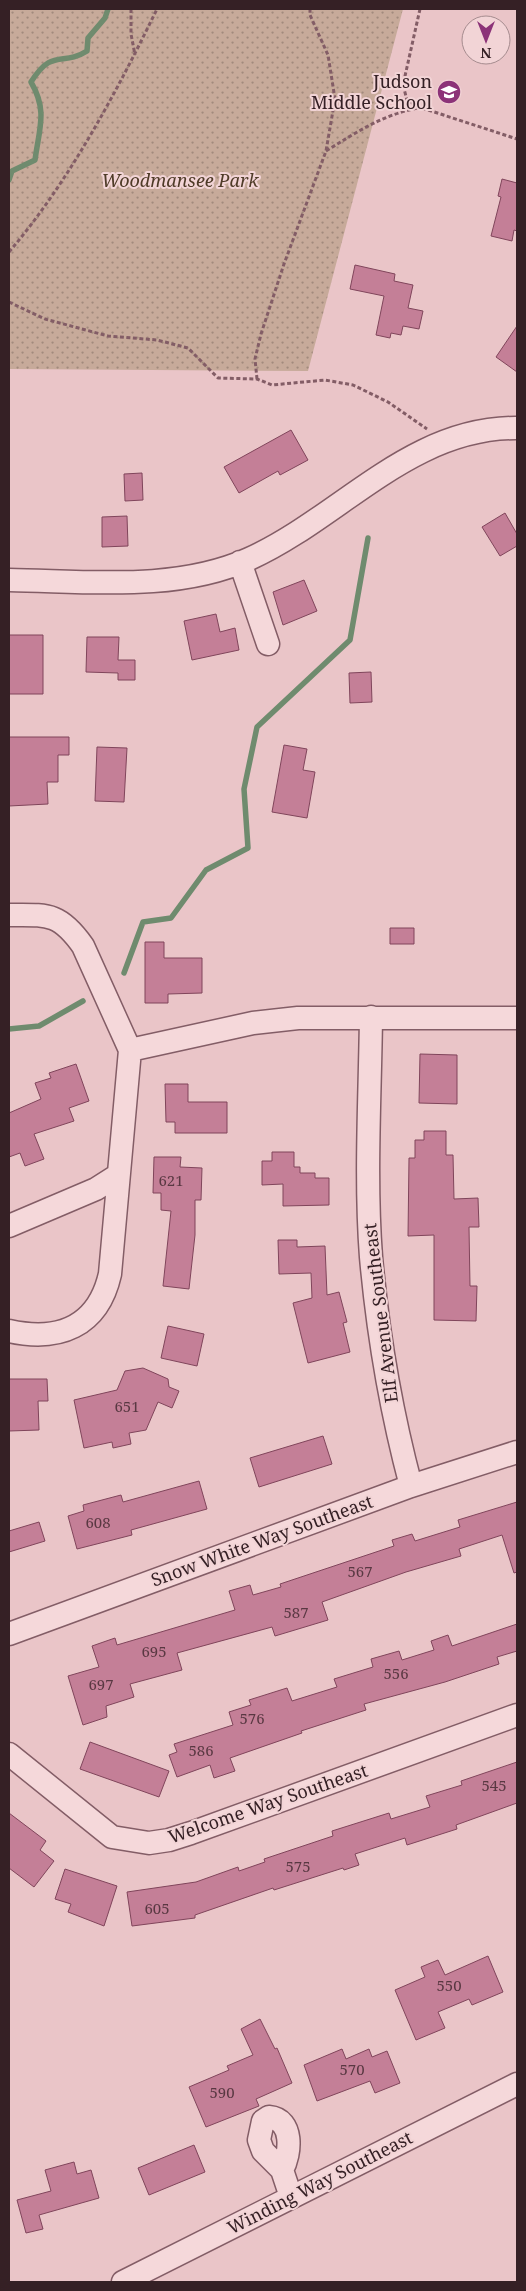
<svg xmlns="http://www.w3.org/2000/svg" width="526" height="2291" viewBox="0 0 526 2291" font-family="'Noto Serif',serif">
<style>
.park{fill:url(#park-dots)}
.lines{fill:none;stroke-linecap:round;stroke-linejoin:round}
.stream{stroke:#6f8b6e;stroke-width:5.5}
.building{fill:#c47f97;stroke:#80455b}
.minor-casing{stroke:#835d66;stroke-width:25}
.path{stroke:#835d66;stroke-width:3;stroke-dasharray:4 2.5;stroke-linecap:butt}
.minor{stroke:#f5d8da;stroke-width:22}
.labels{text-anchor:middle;stroke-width:4;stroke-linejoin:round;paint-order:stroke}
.number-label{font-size:15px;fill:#593842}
.poi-label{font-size:18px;fill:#352025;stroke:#f2d4d6;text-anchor:end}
.park-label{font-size:18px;font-style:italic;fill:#4f3b28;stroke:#f2d4d6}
.street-label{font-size:18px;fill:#352025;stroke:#f2d4d6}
</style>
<defs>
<pattern id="park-dots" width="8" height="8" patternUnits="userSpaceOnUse" patternTransform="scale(1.25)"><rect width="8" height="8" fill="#c7aa9a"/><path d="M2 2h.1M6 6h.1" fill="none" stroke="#a28a7d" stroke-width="1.8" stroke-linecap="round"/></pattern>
</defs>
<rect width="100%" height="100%" fill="#eac5c8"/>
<!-- park -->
<path class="park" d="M 9,9 L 403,9 L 308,371 L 9,369 Z"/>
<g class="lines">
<!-- stream -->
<path class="stream" d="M 9,180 L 12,171 L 35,160 C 39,129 48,111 31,82 C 53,47 62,67 87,51 L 88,38 L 105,18 L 108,9
M 124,973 L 143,922 L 171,918 L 206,870 L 248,848 L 244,789 L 257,727 L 350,640 L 368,538
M 9,1029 L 39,1026 L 83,1001"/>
</g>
<!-- building -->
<path class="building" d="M 502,179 L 517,183 L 517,231 L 514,230 L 512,241 L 491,236 L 501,197 L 498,196 Z
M 355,265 L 395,274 L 394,281 L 413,285 L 408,308 L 423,311 L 419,329 L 403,326 L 401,335 L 391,333 L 390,338 L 376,335 L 384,296 L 350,289 Z
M 517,326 L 517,372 L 496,357 Z
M 291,430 L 308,460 L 280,475 L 278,471 L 239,493 L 224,467 Z
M 142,473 L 143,500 L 125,501 L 124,474 Z
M 505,513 L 517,534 L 517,546 L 500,556 L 482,527 Z
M 127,516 L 128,546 L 102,547 L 102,517 Z
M 304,580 L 317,611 L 283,625 L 273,592 Z
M 216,614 L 220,632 L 235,628 L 239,650 L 192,660 L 184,621 Z
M 9,635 L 43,635 L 43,694 L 9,694 Z
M 87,637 L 119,637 L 118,660 L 135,660 L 135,680 L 118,680 L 118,673 L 86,672 Z
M 371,672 L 372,702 L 350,703 L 349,673 Z
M 9,737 L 69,737 L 69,755 L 58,755 L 58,782 L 47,782 L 48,804 L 9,806 Z
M 284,745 L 307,749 L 303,770 L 315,772 L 307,818 L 272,812 Z
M 97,747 L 127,748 L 124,802 L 95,801 Z
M 390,928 L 414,928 L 414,944 L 390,944 Z
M 145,942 L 164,942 L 164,958 L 202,958 L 202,993 L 168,994 L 168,1003 L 145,1003 Z
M 420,1054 L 457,1055 L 457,1104 L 419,1103 Z
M 76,1064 L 89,1101 L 69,1108 L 74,1121 L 34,1134 L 44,1159 L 25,1166 L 20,1153 L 9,1157 L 9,1113 L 41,1099 L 35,1083 L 51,1078 L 49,1073 Z
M 165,1084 L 188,1084 L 188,1102 L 227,1102 L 227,1133 L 175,1133 L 175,1122 L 166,1122 Z
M 424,1131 L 446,1131 L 446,1155 L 453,1155 L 454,1199 L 478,1198 L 479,1227 L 469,1227 L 470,1286 L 477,1286 L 476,1321 L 434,1320 L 434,1235 L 408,1236 L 409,1158 L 415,1158 L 415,1140 L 424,1140 Z
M 272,1152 L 294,1152 L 294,1167 L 300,1167 L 300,1173 L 315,1173 L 315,1178 L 329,1178 L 329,1205 L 283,1206 L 283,1184 L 262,1185 L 262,1161 L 272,1161 Z
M 154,1157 L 181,1157 L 180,1167 L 202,1168 L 201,1200 L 195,1200 L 195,1235 L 189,1289 L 163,1286 L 171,1211 L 161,1210 L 161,1193 L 153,1193 Z
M 278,1240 L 297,1240 L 297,1247 L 325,1246 L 327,1295 L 339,1292 L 347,1322 L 343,1323 L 350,1352 L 308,1363 L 293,1303 L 312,1298 L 311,1273 L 279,1274 Z
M 168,1326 L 204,1334 L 197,1366 L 161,1358 Z
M 143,1368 L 168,1379 L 169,1387 L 179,1391 L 172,1408 L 158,1402 L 146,1430 L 129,1433 L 131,1444 L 113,1448 L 112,1442 L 84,1448 L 74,1400 L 117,1390 L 125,1371 Z
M 9,1379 L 47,1379 L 48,1401 L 38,1401 L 39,1430 L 9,1431 Z
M 323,1436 L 332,1464 L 259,1487 L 250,1458 Z
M 199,1481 L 207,1509 L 131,1530 L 132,1535 L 77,1549 L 68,1516 L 84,1511 L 83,1505 L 121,1495 L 123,1502 Z
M 517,1502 L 517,1572 L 514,1573 L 502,1535 L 459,1549 L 461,1556 L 406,1572 L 322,1602 L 328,1620 L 275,1636 L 272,1627 L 177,1653 L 182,1670 L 130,1684 L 134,1697 L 106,1706 L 107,1717 L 83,1725 L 68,1676 L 99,1667 L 92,1646 L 115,1638 L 117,1645 L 235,1610 L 229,1591 L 250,1585 L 253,1595 L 281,1587 L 280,1584 L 394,1546 L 392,1540 L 412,1534 L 415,1541 L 460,1527 L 458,1520 Z
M 39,1522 L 45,1541 L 9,1552 L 9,1531 Z
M 517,1624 L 517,1651 L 497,1657 L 499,1664 L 445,1682 L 364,1704 L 366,1710 L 301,1731 L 302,1733 L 230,1758 L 235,1771 L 214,1778 L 210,1765 L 177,1777 L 169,1755 L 177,1752 L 174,1744 L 233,1725 L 229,1712 L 251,1705 L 249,1700 L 287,1688 L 292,1701 L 337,1687 L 334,1679 L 373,1667 L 371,1659 L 399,1651 L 402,1660 L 434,1650 L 431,1641 L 448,1635 L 452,1646 Z
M 90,1742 L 169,1771 L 159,1797 L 80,1769 Z
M 517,1762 L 517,1803 L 456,1825 L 457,1829 L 407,1845 L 405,1838 L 355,1854 L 359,1865 L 344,1870 L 343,1868 L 274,1890 L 273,1888 L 195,1915 L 195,1918 L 132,1926 L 127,1892 L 196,1882 L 238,1867 L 239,1871 L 265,1862 L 264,1859 L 333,1836 L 332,1831 L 389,1813 L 391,1819 L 430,1807 L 426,1796 L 462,1785 L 461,1781 Z
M 9,1813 L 46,1841 L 40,1850 L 54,1861 L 34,1887 L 9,1868 Z
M 65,1869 L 117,1886 L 104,1926 L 68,1912 L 71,1904 L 55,1899 Z
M 488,1956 L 503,1992 L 472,2005 L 469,1999 L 438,2012 L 445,2028 L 416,2040 L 395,1990 L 425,1977 L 421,1967 L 438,1960 L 445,1975 Z
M 260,2019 L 275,2049 L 277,2048 L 292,2083 L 256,2099 L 259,2106 L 206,2127 L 189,2087 L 229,2070 L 227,2066 L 253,2055 L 241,2029 Z
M 342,2049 L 346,2059 L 369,2049 L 372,2057 L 387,2051 L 400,2083 L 375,2093 L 370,2081 L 317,2101 L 304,2065 Z
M 194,2145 L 205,2172 L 149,2195 L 138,2168 Z
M 74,2162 L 77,2174 L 91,2170 L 99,2198 L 39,2215 L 43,2229 L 26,2233 L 17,2200 L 51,2191 L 45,2170 Z"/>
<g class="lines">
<!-- minor casing -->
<g class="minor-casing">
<path id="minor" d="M 240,562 L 268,644
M 9,580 C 86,581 176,592 249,559 C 340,518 410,427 517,428
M 9,915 C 47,915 59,912 83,946 L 130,1050 L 110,1274 C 98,1327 59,1342 9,1331
M 371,1017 C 370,1096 365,1179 371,1257 C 378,1335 391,1411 411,1486
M 130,1050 L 253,1023 L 298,1018 L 517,1018
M 9,1226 L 96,1189 L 118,1175
M 9,1634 L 411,1486 L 517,1452
M 9,1754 L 112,1837 L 149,1843 L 169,1840 L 191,1833 L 517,1715
M 282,2170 C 291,2154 294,2119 269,2117 L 263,2121 L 259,2140 L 263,2151 L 282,2170 L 291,2197
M 123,2282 L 517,2084"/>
</g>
<!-- path -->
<path class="path" d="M 131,9 L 131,34 L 135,55
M 420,9 L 403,85 L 407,100 L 419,107 L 517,139
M 326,151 C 357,132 382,115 418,108
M 9,252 C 69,182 117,91 157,9
M 9,302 L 45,319 L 108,336 L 157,340 L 188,348 L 218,378 L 257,379 L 272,385 L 325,380 L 353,385 L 388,402 L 427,429
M 257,379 L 255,359 L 261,334 L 284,264 L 326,151 L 335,99 L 328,55 L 310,15 L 310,9"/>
<!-- minor -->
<use href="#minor" class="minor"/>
</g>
<!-- icons -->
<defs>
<g id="school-disc" transform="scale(1.25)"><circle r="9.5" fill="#8c3378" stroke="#f2d4d6"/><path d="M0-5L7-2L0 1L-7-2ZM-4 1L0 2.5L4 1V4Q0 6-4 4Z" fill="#fff"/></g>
</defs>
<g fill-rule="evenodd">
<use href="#school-disc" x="449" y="92"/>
</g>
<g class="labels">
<!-- number labels -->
<g class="number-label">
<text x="171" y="1186">621</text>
<text x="127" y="1412">651</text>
<text x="98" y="1528">608</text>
<text x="360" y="1577">567</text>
<text x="296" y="1618">587</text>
<text x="154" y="1657">695</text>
<text x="396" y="1679">556</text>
<text x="101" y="1690">697</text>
<text x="252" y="1724">576</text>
<text x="201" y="1756">586</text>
<text x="494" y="1791">545</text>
<text x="298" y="1872">575</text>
<text x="157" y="1914">605</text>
<text x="449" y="1991">550</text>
<text x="352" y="2075">570</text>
<text x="222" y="2098">590</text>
</g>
<!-- poi labels -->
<g class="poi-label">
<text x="432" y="88">Judson<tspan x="432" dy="21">Middle School</tspan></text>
</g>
<!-- park labels -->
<g class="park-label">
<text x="180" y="187">Woodmansee Park</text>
</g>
<!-- street labels -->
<g class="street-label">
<text transform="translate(381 1313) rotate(-97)" y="6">Elf Avenue Southeast</text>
<text transform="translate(262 1541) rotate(-20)" y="6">Snow White Way Southeast</text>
<text transform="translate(268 1804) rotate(-19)" y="6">Welcome Way Southeast</text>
<text transform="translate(320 2183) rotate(-27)" y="6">Winding Way Southeast</text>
</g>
</g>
<!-- border -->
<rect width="526" height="2291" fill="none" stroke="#352025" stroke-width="20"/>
<!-- north arrow -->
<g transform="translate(486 40) rotate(180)"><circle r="24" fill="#f2d4d6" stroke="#a68c8f"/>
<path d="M0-4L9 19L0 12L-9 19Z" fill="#8c3378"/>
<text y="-8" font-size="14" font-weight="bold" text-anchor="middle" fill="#352025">N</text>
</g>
</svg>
